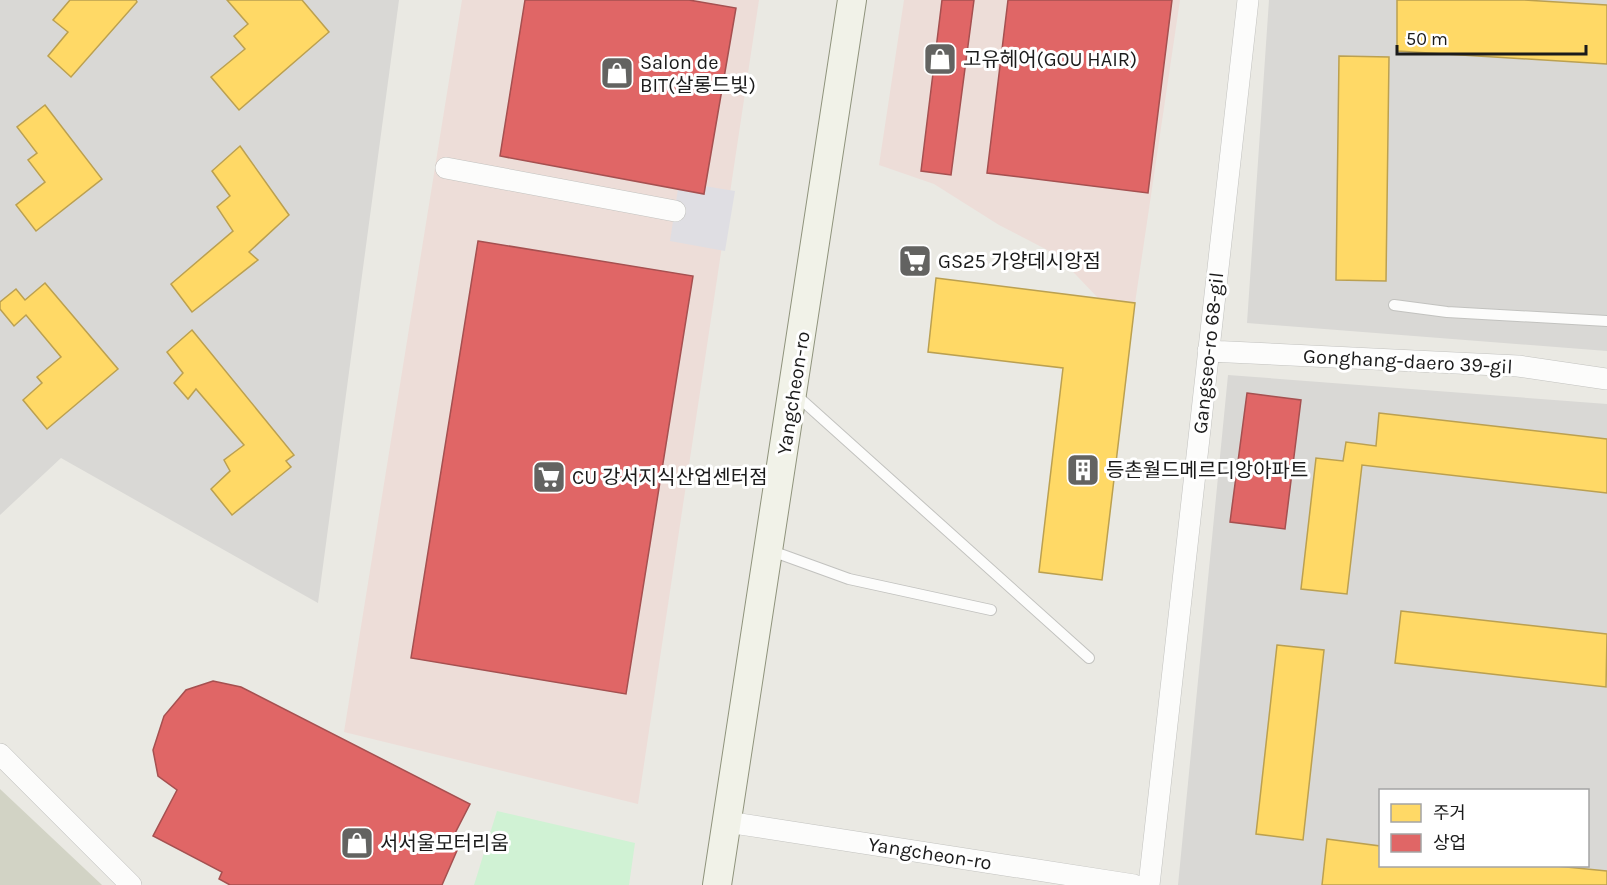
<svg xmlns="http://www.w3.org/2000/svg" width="1607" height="885" viewBox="0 0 1607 885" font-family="Karla,'Noto Sans KR',sans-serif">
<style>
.residential{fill:#d9d8d5;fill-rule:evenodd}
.commercial{fill:#edddd8}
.construction{fill:#d2d3c5}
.park{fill:#d0f2d4}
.plaza{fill:#dfdee3}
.homes{fill:#ffd966;stroke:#bba050;stroke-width:1.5}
.shops{fill:#e06666;stroke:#a55050;stroke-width:1.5}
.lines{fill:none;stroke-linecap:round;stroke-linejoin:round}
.lane-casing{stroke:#c2c2bf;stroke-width:12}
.street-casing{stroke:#c2c2bf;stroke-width:22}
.secondary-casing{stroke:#8f937c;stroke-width:30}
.lane{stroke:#fcfcfb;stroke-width:10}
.street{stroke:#fcfcfb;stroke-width:21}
.secondary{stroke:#f1f2e8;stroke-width:28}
.labels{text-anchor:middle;stroke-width:6;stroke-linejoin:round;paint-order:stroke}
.poi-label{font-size:20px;fill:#1b1b1b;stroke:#fff;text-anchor:start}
.street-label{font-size:20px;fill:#1b1b1b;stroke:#fff}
</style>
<rect width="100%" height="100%" fill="#eae9e3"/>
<!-- residential -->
<path class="residential" d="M 0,0 L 399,0 L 318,603 L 61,458 L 0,515 Z
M 1269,0 L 1607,0 L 1607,351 L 1247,323 Z
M 1228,375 L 1607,404 L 1607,885 L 1178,885 ZM 1380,790 L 1588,790 L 1588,866 L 1380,866 Z"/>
<!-- commercial -->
<path class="commercial" d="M 462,0 L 759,0 L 638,804 L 344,732 Z
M 904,0 L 1180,0 L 1135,303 L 1099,299 L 1057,255 L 999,225 L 934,184 L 879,165 Z"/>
<!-- construction -->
<path class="construction" d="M 0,789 L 102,885 L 0,885 Z"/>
<!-- park -->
<path class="park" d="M 497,811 L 635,843 L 629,885 L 474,885 Z"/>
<!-- plaza -->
<path class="plaza" d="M 679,182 L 735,191 L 725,251 L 670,241 Z"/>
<!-- homes -->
<path class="homes" d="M 70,0 L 136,0 L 137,2 L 71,77 L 48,56 L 68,32 L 53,20 Z
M 227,0 L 302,0 L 329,32 L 239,110 L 211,77 L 245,49 L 234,36 L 248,24 Z
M 1397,0 L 1524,0 L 1607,5 L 1607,64 L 1397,51 Z
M 1339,56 L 1389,57 L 1386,281 L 1336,280 Z
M 45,105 L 102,179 L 36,231 L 16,205 L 45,182 L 28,160 L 37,153 L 17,127 Z
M 240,146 L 289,215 L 249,252 L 258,260 L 192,312 L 171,284 L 233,231 L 217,207 L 230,196 L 212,171 Z
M 936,278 L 1135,303 L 1102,580 L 1039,572 L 1063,368 L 928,352 Z
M 45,283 L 118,369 L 47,429 L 23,400 L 42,383 L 37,377 L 61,357 L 26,315 L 14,326 L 0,309 L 0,302 L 16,289 L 25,300 Z
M 192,330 L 294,455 L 286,461 L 291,467 L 232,515 L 211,489 L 230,471 L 224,460 L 244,445 L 196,389 L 188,399 L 174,383 L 183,373 L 167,352 Z
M 1379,413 L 1607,439 L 1607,493 L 1362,465 L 1347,594 L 1301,589 L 1316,458 L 1343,461 L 1346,442 L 1376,446 Z
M 1401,611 L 1607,634 L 1606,687 L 1395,663 Z
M 1277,645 L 1324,650 L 1303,840 L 1256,834 Z
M 1327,839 L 1380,846 L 1380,866 L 1556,866 L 1607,871 L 1607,885 L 1322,885 Z"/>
<!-- shops -->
<path class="shops" d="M 525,0 L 689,0 L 736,8 L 704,194 L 500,156 Z
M 942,0 L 974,0 L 951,175 L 921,171 Z
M 1008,0 L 1172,0 L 1148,193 L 987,173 Z
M 478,241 L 693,276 L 626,694 L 411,658 Z
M 1247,393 L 1301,400 L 1285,529 L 1230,522 Z
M 213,681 L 241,687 L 470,804 L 450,843 L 459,846 L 442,885 L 230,885 L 219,879 L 222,872 L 153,836 L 177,790 L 158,776 L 153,750 L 164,716 L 186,690 Z"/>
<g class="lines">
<!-- lane casing -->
<g class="lane-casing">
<path id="lane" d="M 1394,305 L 1447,312 L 1607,321
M 795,394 L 1089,658
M 769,550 L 849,579 L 991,610"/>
</g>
<!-- street casing -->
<g class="street-casing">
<path id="street" d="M 446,168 L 675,211
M 1208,351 L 1518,366 L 1607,379
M 0,754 L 131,885
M 727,822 L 1134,885
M 1149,885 L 1248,0"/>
</g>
<!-- secondary casing -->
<g class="secondary-casing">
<path id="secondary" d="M 717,885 L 852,0"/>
</g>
<!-- lane -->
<use href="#lane" class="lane"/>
<!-- street -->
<use href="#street" class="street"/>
<!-- secondary -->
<use href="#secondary" class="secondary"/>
</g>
<!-- icons -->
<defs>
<g id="shop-square" transform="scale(1.725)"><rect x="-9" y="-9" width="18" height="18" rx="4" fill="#636361" stroke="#fff"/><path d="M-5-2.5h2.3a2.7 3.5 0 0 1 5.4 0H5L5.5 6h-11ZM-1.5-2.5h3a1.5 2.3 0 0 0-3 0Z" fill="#fff"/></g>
<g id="supermarket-square" transform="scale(1.725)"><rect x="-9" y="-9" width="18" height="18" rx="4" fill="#636361" stroke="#fff"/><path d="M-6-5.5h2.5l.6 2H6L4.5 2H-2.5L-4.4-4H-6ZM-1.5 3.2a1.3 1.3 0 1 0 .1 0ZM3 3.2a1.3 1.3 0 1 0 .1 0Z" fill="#fff"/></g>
<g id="building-square" transform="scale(1.725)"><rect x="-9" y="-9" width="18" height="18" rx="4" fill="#636361" stroke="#fff"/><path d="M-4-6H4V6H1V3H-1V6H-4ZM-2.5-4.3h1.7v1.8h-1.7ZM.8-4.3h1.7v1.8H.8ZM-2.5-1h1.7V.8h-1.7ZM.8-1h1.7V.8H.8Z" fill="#fff"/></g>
</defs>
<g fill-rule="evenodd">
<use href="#shop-square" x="940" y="59"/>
<use href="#shop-square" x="617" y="73"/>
<use href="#supermarket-square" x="915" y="261"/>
<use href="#building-square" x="1083" y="470"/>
<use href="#supermarket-square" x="549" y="477"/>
<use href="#shop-square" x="357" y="843"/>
</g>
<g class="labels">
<!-- poi labels -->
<g class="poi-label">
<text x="963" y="66">고유헤어(GOU HAIR)</text>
<text x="640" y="69">Salon de<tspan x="640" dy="23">BIT(살롱드빛)</tspan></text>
<text x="938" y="268">GS25 가양데시앙점</text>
<text x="1106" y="477">등촌월드메르디앙아파트</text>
<text x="572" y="484">CU 강서지식산업센터점</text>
<text x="380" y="850">서서울모터리움</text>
</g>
<!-- street labels -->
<g class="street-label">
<text transform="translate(1208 353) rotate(-84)" y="7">Gangseo-ro 68-gil</text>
<text transform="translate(1408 361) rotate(3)" y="7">Gonghang-daero 39-gil</text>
<text transform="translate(793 393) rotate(-81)" y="7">Yangcheon-ro</text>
<text transform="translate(930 853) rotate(9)" y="7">Yangcheon-ro</text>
</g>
</g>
<!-- legend -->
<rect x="1379" y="789" width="210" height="78" fill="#ffffff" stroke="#a4a4a4" stroke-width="1.5"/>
<rect x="1391" y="804" width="30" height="18" fill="#ffd966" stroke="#a4a4a4" stroke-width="1.5"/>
<text x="1433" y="819" font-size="18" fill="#1b1b1b">주거</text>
<rect x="1391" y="834" width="30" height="18" fill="#e06666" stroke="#a4a4a4" stroke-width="1.5"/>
<text x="1433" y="849" font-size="18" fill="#1b1b1b">상업</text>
<!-- scale -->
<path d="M1397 45v9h189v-9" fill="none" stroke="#1b1b1b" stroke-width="3"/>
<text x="1406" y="45" font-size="18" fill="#1b1b1b" stroke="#ffffff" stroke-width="4.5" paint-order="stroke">50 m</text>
</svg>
